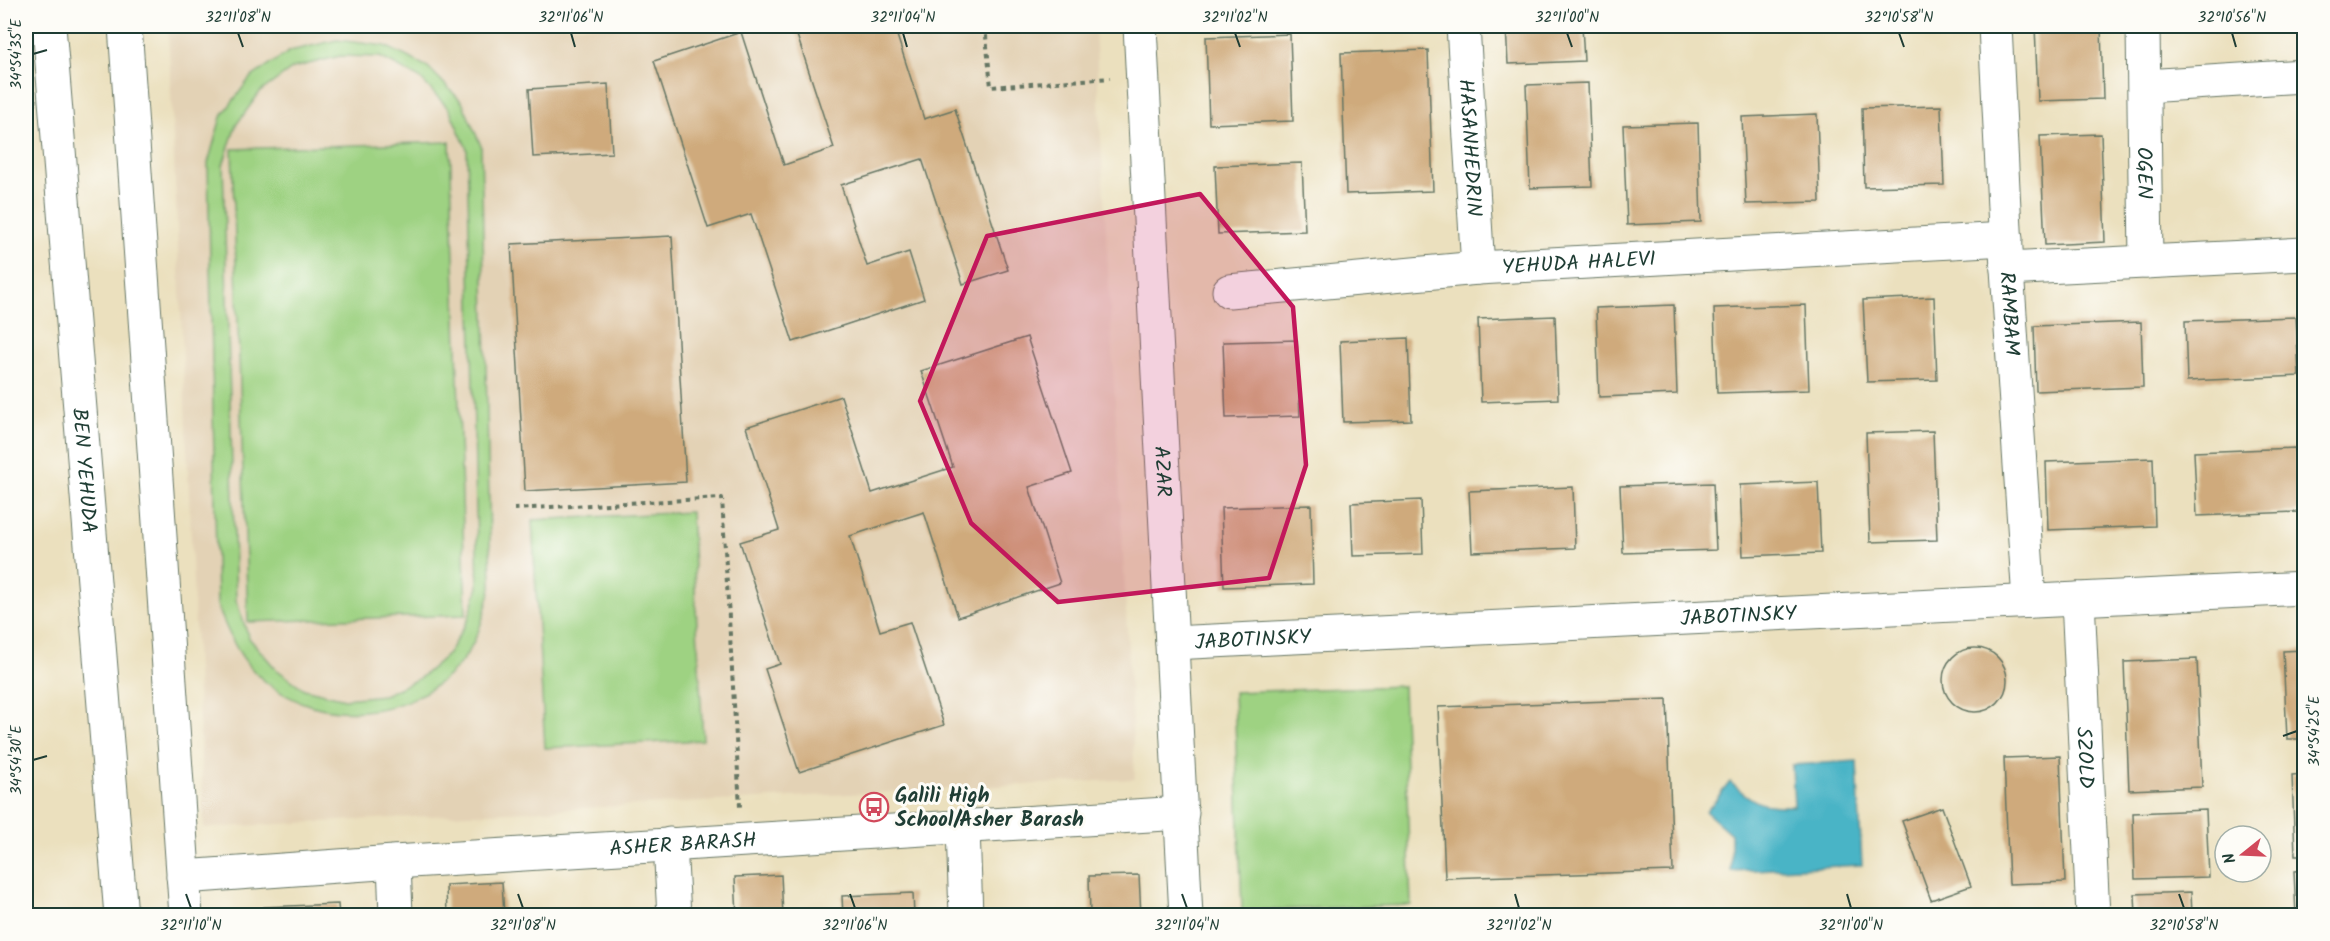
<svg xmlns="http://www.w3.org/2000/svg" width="2330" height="941" viewBox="0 0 2330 941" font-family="Kalam,sans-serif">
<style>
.built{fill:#e3d2b5}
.pitch{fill:#9ed282;stroke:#5e885b;stroke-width:1.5;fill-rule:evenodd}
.water{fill:#49b4c6;stroke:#34787d;stroke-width:1.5}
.building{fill:#cfaa7b}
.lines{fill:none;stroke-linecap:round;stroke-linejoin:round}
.minor-casing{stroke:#667664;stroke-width:35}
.tertiary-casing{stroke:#667664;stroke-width:35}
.secondary-casing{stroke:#667664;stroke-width:35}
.path{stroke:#667664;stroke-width:4;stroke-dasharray:4.5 4.5;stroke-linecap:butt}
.minor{stroke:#fff;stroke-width:33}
.tertiary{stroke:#fff;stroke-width:33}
.secondary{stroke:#fff;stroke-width:33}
.marked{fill:#c2185b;fill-opacity:0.2;stroke:#c2185b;stroke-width:4.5;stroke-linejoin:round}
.ticks{fill:none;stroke:#1f3d34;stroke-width:2}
.labels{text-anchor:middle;stroke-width:6;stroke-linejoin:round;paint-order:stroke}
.street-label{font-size:21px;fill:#1f3d34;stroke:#fdfcf7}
.poi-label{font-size:21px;font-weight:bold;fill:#1f3d34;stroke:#fdfcf7;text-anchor:start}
.neatline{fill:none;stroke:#1f3d34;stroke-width:2}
.ticks-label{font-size:15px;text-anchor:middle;fill:#1f3d34}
</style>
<rect width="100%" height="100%" fill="#fdfcf7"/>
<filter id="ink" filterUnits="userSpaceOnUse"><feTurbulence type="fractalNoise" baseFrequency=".0167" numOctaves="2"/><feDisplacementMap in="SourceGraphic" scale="12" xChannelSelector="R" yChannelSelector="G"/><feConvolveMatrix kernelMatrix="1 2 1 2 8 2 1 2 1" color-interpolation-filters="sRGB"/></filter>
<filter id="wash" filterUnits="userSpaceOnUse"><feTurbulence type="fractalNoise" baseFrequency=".008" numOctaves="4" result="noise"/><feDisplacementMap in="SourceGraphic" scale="24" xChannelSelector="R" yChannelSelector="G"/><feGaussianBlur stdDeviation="1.35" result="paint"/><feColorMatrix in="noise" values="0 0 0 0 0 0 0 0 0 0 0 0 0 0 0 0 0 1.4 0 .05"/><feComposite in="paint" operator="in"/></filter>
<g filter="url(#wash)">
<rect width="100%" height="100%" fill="#ebe0be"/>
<!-- built -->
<path class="built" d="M 168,26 L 1095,26 L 1135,779 L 204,828 Z"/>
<!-- pitch -->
<path class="pitch" d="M 337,40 L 385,46 L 428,67 L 462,102 L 481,146 L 491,588 C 484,616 477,645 457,667 C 407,721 318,727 262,679 C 239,660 228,632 217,605 L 208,163 L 221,117 L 250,78 L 290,51 ZM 340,56 L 380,57 L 420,78 L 449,109 L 467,149 L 478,587 L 468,620 L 448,654 L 420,678 L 384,695 L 345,699 L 304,689 L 276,669 L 249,638 L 236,600 L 223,165 L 236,125 L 260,92 L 293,68 Z
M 450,142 L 466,615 L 248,622 L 232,149 Z
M 691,512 L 703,740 L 545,748 L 532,520 Z
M 1403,686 L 1411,905 L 1242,911 L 1234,692 Z"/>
<!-- water -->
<path class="water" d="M 1857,761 L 1862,865 L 1731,871 L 1731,834 L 1706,812 L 1730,782 C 1757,805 1759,806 1794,806 L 1792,765 Z"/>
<g id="blocks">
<!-- building -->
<path class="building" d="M 794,26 L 894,26 L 924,119 L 955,109 L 1008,270 L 963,284 L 922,159 L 841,185 L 867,266 L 909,252 L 924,299 L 793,342 L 751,214 L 708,228 L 654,61 L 741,32 L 784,165 L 834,148 Z
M 1506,26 L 1582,26 L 1584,61 L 1508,64 Z
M 2035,26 L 2101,26 L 2103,99 L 2038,101 Z
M 2195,26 L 2253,26 L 2253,27 L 2195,30 Z
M 1290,34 L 1293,121 L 1209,124 L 1206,37 Z
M 1428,50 L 1433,191 L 1346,194 L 1341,53 Z
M 1588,83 L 1592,186 L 1530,188 L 1526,85 Z
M 608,84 L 612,153 L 533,157 L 529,89 Z
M 1941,106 L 1944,185 L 1864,187 L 1862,108 Z
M 1817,114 L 1820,202 L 1746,204 L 1742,117 Z
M 1698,123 L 1701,222 L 1627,225 L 1623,125 Z
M 2101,134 L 2105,242 L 2045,245 L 2040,136 Z
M 1302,163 L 1305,231 L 1218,234 L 1215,166 Z
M 672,236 L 686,482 L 525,491 L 511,244 Z
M 1934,297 L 1937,380 L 1867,382 L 1863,300 Z
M 1674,305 L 1677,394 L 1599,397 L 1596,308 Z
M 1806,305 L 1809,390 L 1717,393 L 1714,308 Z
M 1555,316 L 1558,399 L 1481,402 L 1478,319 Z
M 2296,317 L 2299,376 L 2187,381 L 2185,321 Z
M 2141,322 L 2143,387 L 2036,391 L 2034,326 Z
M 1027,337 L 1072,473 L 1029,487 L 1060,583 L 958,617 L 924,512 L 850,536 L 880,631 L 910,622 L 944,725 L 799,772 L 765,669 L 780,664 L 740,542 L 779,530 L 746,427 L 841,396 L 872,493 L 953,467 L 921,371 Z
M 1408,338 L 1411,420 L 1343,422 L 1340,341 Z
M 1297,340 L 1300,416 L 1226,418 L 1223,342 Z
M 1933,431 L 1937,540 L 1870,542 L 1866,433 Z
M 2295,448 L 2298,512 L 2197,516 L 2194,452 Z
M 2153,458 L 2155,526 L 2048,530 L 2046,462 Z
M 1818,482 L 1821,553 L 1743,556 L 1740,485 Z
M 1713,483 L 1716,550 L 1623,553 L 1620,486 Z
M 1573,487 L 1575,548 L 1472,552 L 1469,491 Z
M 1421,500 L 1423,554 L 1353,556 L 1351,503 Z
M 1311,505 L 1313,584 L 1224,587 L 1221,508 Z
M1943 680a32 32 0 1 1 64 0a32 32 0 1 1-64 0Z
M 2304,650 L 2304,739 L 2287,739 L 2283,651 Z
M 2197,659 L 2202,787 L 2129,790 L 2124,662 Z
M 1667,699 L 1673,871 L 1445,878 L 1438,707 Z
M 2060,756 L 2065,882 L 2009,884 L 2004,758 Z
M 2304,774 L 2304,855 L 2295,855 L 2292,775 Z
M 1942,807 L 1971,886 L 1931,900 L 1902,821 Z
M 2206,810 L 2209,877 L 2135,879 L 2133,813 Z
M 2304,870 L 2304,916 L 2296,916 L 2294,871 Z
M 781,875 L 783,916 L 737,916 L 735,877 Z
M 1139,875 L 1141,916 L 1090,916 L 1089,876 Z
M 502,882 L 504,916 L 447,916 L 446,885 Z
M 2191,892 L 2192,916 L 2136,916 L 2135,894 Z
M 913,893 L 914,916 L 843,916 L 842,896 Z
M 338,904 L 339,916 L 264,916 L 264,907 Z"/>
</g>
</g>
<g filter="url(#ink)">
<use href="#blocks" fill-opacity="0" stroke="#667664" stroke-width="1.5"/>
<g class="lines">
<!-- minor casing -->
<g class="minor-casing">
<g id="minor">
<path id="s1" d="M 1463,26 L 1478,268"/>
<path id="s2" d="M 1995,26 L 2007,269 L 2029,601"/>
<path id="s3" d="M 2143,26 L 2146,262"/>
<path d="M 2145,86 L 2304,76"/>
<path d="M 2007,269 L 2304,254"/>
<path id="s4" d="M 1229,291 L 1478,268 L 2006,239"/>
<path id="s5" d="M 2078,599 L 2093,916"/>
<path d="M 963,827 L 966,916"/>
<path d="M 670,844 L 674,916"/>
<path d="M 394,862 L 396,916"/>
<path id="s6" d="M 183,877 L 394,862 L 1182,813"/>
</g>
</g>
<!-- tertiary casing -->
<g class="tertiary-casing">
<g id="tertiary">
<path id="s7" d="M 1140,26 L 1186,916"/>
<path id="s8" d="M 1172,643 L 2304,588"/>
</g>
</g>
<!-- secondary casing -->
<g class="secondary-casing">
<g id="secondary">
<path id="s9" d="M 49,26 L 121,916"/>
<path d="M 125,26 L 186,916"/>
</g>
</g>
<!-- path -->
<path class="path" d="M 985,26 L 991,87 L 1110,78
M 514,509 L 722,498 L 740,807"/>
<!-- minor -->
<use href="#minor" class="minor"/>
<!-- tertiary -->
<use href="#tertiary" class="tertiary"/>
<!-- secondary -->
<use href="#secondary" class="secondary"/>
</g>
</g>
<!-- marked area -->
<path class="marked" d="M 1200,194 L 1293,307 L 1306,465 L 1269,578 L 1058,602 L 971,523 L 920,401 L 987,236 Z"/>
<!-- ticks -->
<path class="ticks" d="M 238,33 L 243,47M 571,33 L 575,47M 903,33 L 907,47M 1235,33 L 1240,47M 1567,33 L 1572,47M 1899,33 L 1904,47M 2232,33 L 2236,47M 33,54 L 47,50M 2283,736 L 2297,731M 33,760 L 47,756M 186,894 L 191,908M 518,894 L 523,908M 850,894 L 855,908M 1182,894 L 1187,908M 1515,894 L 1519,908M 1847,894 L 1851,908M 2179,894 L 2184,908"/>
<!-- icons -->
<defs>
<g id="bus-ring" transform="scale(1.5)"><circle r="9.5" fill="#fdfcf7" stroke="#d1495b" stroke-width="1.5"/><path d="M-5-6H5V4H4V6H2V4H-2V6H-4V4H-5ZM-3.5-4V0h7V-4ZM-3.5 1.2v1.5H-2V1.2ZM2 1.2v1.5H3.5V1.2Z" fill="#d1495b"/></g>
</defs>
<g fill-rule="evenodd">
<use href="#bus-ring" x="874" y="807"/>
</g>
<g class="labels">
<!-- street labels -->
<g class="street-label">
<text dy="7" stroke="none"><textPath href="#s1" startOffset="122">HASANHEDRIN</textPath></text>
<text dy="7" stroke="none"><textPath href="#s3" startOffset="147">OGEN</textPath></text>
<text dy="7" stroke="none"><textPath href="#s4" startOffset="351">YEHUDA HALEVI</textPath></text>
<text dy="7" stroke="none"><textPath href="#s2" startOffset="288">RAMBAM</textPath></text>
<text dy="7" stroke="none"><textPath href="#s9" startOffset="446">BEN YEHUDA</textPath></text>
<text dy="7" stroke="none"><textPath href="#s7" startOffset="446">AZAR</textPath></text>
<text dy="7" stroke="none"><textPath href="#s8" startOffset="567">JABOTINSKY</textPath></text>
<text dy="7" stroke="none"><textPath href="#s8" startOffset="81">JABOTINSKY</textPath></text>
<text dy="7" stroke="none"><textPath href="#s5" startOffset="159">SZOLD</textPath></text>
<text dy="7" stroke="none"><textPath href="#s6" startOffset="501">ASHER BARASH</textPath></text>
</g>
<!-- poi labels -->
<g class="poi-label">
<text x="895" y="802">Galili High<tspan x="895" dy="24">School/Asher Barash</tspan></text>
</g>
</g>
<!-- margin -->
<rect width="2330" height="941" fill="none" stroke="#fdfcf7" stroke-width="66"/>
<!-- north arrow -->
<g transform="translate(2243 854) rotate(252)"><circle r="28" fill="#fdfcf7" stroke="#a4b0a9" stroke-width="1.5"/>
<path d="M0-4.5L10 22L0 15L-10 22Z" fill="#d1495b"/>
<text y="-9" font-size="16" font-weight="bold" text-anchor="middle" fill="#1f3d34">N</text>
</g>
<rect x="33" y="33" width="2264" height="875" class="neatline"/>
<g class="ticks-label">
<text x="238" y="22">32°11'08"N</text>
<text x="571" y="22">32°11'06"N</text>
<text x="903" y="22">32°11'04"N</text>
<text x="1235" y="22">32°11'02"N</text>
<text x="1567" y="22">32°11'00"N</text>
<text x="1899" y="22">32°10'58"N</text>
<text x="2232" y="22">32°10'56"N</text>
<text transform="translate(16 54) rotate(-90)" y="5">34°54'35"E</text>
<text transform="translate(2314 731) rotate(-90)" y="5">34°54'25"E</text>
<text transform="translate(16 760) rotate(-90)" y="5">34°54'30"E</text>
<text x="191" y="930">32°11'10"N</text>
<text x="523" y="930">32°11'08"N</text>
<text x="855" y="930">32°11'06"N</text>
<text x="1187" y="930">32°11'04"N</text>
<text x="1519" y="930">32°11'02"N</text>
<text x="1851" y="930">32°11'00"N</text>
<text x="2184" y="930">32°10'58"N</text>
</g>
</svg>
